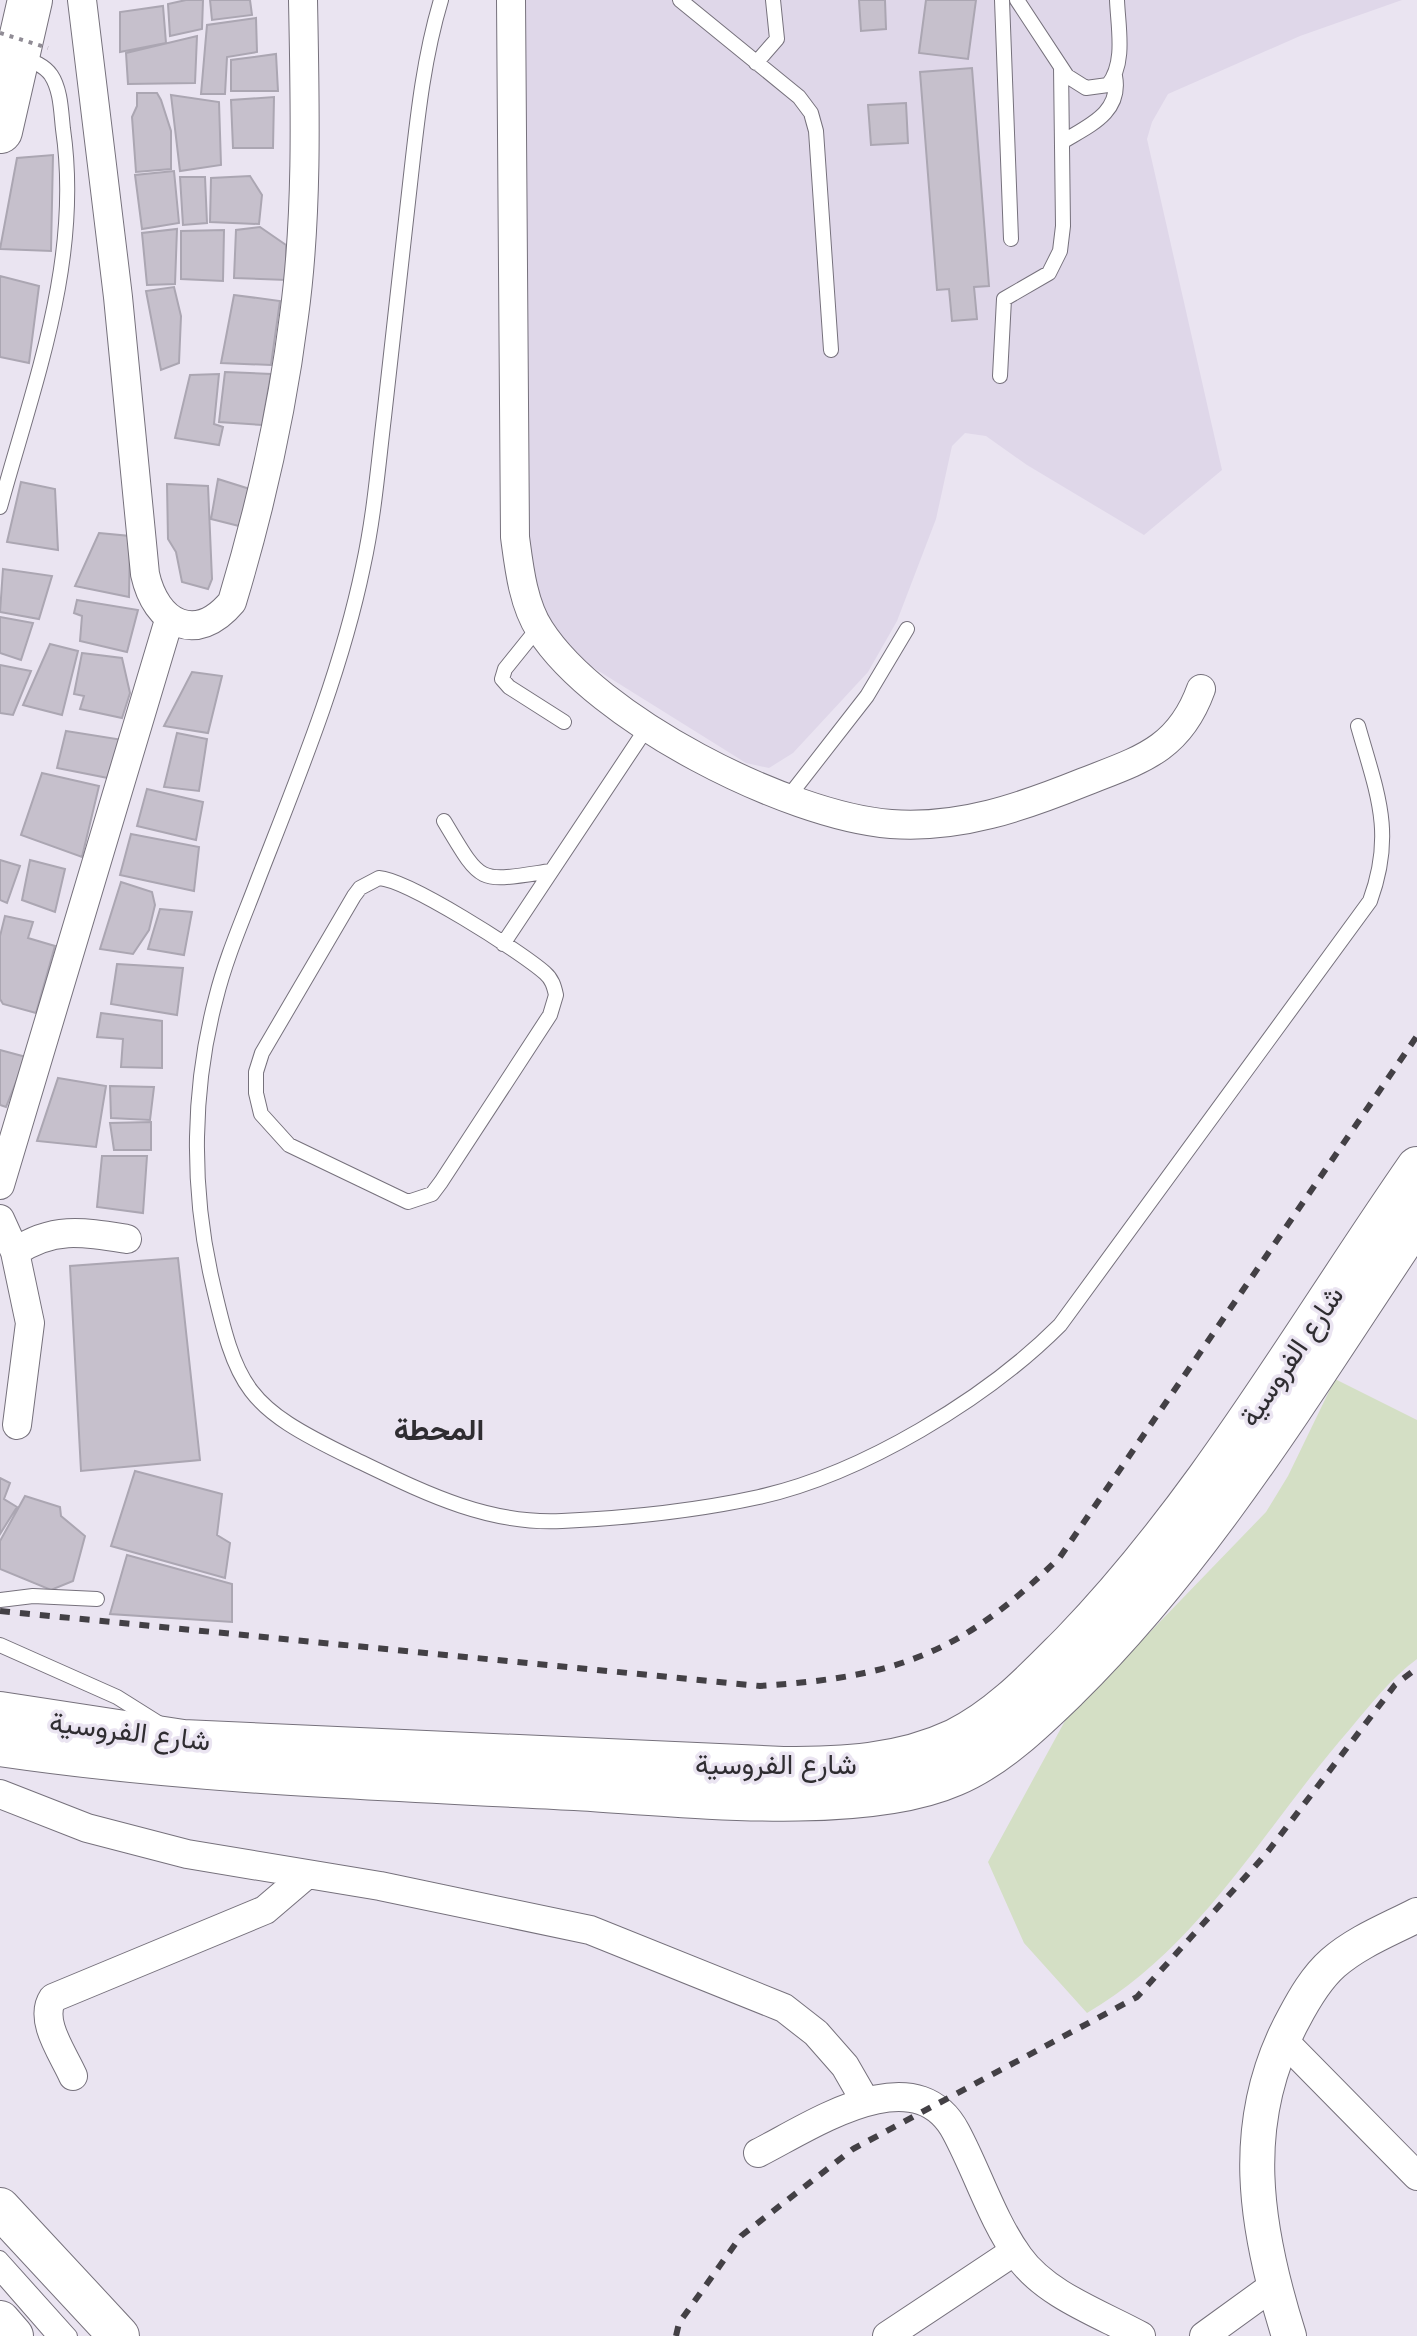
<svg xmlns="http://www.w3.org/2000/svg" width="1417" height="2336" viewBox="0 0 1417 2336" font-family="Lora,Vazirmatn,serif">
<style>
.built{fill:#dfd7e9}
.green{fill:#d4dfc5}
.building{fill:#c6c0cc;stroke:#aba6b2;stroke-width:2}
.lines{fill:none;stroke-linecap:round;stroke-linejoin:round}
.service-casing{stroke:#76717c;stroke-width:16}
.minor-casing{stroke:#76717c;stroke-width:30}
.tertiary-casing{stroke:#76717c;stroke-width:36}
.secondary-casing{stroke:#76717c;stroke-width:42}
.primary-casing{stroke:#76717c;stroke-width:46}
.service{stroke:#fff;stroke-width:14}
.minor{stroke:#fff;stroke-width:28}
.tertiary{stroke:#fff;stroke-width:34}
.secondary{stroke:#fff;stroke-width:40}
.primary{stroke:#fff;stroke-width:44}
.rail{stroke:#434045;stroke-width:6;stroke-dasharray:10 10;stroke-linecap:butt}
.path-bridge{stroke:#908c95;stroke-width:4;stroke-dasharray:4 6;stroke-linecap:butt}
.labels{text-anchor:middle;stroke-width:7;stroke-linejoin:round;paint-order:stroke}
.street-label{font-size:28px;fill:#2f2d31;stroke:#eae4f1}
.neighbourhood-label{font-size:30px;font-weight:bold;fill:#2f2d31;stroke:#eae4f1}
</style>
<rect width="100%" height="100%" fill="#eae4f1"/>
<!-- built -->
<path class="built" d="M 521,0 L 1402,0 L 1300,36 L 1168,94 L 1152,122 L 1147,139 L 1222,470 L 1144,535 L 1027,465 L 986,436 L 965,433 L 952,446 L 936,519 L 897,621 L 868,672 L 793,753 L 769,768 L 746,763 L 573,655 L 542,613 L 524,524 Z"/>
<!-- green -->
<path class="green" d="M 1335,1379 L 1417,1420 L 1417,1659 C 1391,1678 1371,1704 1350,1729 C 1265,1826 1201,1947 1087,2013 L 1024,1943 L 988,1862 L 1066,1719 L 1266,1512 L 1288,1476 Z"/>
<!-- building -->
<path class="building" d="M 186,0 L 203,0 L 202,29 L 170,36 L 168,4 Z
M 210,0 L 250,0 L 252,15 L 212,20 Z
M 859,0 L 885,0 L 886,29 L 861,31 Z
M 926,0 L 976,0 L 968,59 L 919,53 Z
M 163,6 L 166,43 L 120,52 L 120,12 Z
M 256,18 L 257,52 L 227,57 L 225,94 L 201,94 L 207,25 Z
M 197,36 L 195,83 L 128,84 L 126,53 Z
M 276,54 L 278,91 L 231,91 L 231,60 Z
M 972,68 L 989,286 L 974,287 L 977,319 L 952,321 L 949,289 L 937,290 L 920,72 Z
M 137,93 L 157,93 L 161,100 L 171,131 L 171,169 L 136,172 L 132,117 L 137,106 Z
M 171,95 L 219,102 L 221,165 L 180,171 Z
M 274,97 L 273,148 L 233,148 L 231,100 Z
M 906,103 L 908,143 L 871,145 L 868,105 Z
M 53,155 L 51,251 L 0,249 L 17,158 Z
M 174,171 L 179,223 L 142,229 L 135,175 Z
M 250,176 L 262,195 L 259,224 L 210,222 L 211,178 Z
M 180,177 L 205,177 L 207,223 L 183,225 Z
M 260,227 L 286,245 L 286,280 L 234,278 L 236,230 Z
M 177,229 L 175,284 L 147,285 L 142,233 Z
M 224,230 L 223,281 L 181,279 L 181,231 Z
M 0,276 L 39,286 L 29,363 L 0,357 Z
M 174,287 L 181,316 L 179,363 L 161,370 L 146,291 Z
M 234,295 L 280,301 L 271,365 L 221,363 Z
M 225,372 L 271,374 L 262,425 L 219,422 Z
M 219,374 L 214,424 L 223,427 L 219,445 L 175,438 L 190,375 Z
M 218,479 L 253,490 L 243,527 L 211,519 Z
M 21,482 L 55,489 L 58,550 L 7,542 Z
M 167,484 L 208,486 L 212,579 L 208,589 L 182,582 L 176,552 L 168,539 Z
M 99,533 L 130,536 L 129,597 L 75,586 Z
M 3,569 L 52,576 L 39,619 L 0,612 Z
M 77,600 L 138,610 L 127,652 L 80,641 L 82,616 L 74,613 Z
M 0,617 L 33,623 L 21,660 L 0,653 Z
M 50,644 L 78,651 L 62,715 L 23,705 Z
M 82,653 L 122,658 L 130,693 L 122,718 L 80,709 L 84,696 L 74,694 Z
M 0,665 L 31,671 L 13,715 L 0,713 Z
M 192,672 L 222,676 L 208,733 L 164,726 Z
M 66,731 L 123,740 L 113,779 L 57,768 Z
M 177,733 L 207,739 L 199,791 L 164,787 Z
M 42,773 L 99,786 L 82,857 L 21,835 Z
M 147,789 L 203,802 L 196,840 L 137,826 Z
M 131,834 L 199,847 L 194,891 L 120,875 Z
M 0,860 L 20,866 L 7,903 L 0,900 Z
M 30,860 L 65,869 L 55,912 L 22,900 Z
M 121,882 L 152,892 L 155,905 L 149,930 L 133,954 L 100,949 Z
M 160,909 L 192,912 L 184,955 L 148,949 Z
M 5,916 L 33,922 L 28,938 L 55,946 L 36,1013 L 3,1004 L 0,999 L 0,936 Z
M 117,964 L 183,968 L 177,1015 L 111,1004 Z
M 101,1013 L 162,1021 L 162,1068 L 121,1067 L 123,1039 L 97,1037 Z
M 0,1050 L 26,1057 L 6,1107 L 0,1105 Z
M 58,1078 L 106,1086 L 96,1147 L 37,1141 Z
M 110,1086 L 154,1087 L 150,1120 L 111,1118 Z
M 151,1122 L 151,1150 L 114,1150 L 110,1123 Z
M 102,1156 L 147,1156 L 143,1213 L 97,1207 Z
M 178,1258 L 200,1460 L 81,1471 L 70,1266 Z
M 135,1471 L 222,1494 L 217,1535 L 230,1543 L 225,1578 L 111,1546 Z
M 0,1478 L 10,1483 L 4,1499 L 17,1507 L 0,1534 Z
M 25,1496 L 60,1507 L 61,1516 L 85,1536 L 73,1581 L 51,1590 L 0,1569 L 0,1541 Z
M 127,1555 L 232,1584 L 232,1622 L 110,1614 Z"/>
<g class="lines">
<!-- service casing -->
<g class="service-casing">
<path id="service" d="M 441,0 C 423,60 417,122 410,184 C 401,262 393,339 384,417 C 378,467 374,517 363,567 C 341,673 298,777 259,877 C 244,917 226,957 216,998 C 192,1088 191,1186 211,1276 C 237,1391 245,1406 352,1458 C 419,1490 485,1525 562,1521 C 627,1518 695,1511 759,1497 C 862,1474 986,1399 1060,1325 L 1370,901 C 1395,833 1377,793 1358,726
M 680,0 L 799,97 L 811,113 L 816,131 L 831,350
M 1002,0 L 1011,239
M 1017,0 L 1067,76 L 1086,88 L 1108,85 C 1126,63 1118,27 1117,0
M 756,63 L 777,39 L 773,0
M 1062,142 C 1088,126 1122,113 1115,76
M 1000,376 L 1004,299 L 1049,273 L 1060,251 L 1063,226 L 1061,67
M 0,507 C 34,383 82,260 63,129 C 61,112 61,90 51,75 C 44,65 32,61 21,57
M 538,628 L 505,669 L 502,679 L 509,687 L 564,722
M 786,800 L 867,696 L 907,629
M 444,821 C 483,886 477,882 551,871
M 379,878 C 408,880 520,951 545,973 C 552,979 554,986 556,995 L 550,1015 L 441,1182 L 432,1194 L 408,1202 L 289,1145 L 261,1114 L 256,1093 L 256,1072 L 262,1053 L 354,896 L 360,888 Z
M 503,944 L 648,726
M 0,1600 L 33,1596 L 97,1599
M 0,1645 L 117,1697 L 160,1724
M 0,2258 L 70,2336
M 0,2274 L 54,2336"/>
</g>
<!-- minor casing -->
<g class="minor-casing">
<path id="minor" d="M 82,0 L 118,297 L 145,574 C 156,624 196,645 232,602 C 260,509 282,412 294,316 C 308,214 305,103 303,0
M 511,0 L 515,537 C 519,567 523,604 540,630 C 597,719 787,816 891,824 C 960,829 1022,807 1084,782 C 1140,760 1179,750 1201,689
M 0,1185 L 169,620
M 0,1219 L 15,1252 L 30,1323 L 17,1425
M 15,1252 C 53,1226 84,1232 127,1239
M 0,1794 L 87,1828 L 187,1854 L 380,1886 L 590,1930 L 784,2008 L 816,2033 L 845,2066 L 864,2099
M 1282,2039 L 1417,2176
M 73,2076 C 64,2055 38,2020 53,1998 L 265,1910 L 306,1875
M 758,2153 C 810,2127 915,2054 956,2132 C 978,2173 992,2220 1019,2257 C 1046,2295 1101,2314 1141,2336
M 887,2336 L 1015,2251
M 1204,2336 L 1273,2286"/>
</g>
<!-- tertiary casing -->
<g class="tertiary-casing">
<path id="tertiary" d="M 1289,2336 C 1255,2228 1237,2122 1294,2018 C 1304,1999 1316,1978 1333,1963 C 1357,1942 1388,1930 1417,1915"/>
</g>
<!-- secondary casing -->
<g class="secondary-casing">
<path id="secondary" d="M 0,1712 L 183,1740 L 783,1767 C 841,1767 900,1765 955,1739 C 1000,1717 1036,1678 1071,1643 C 1208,1501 1305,1328 1417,1167
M 0,1746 C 191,1774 382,1780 575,1790 C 678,1796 861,1817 954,1776 C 997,1758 1035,1721 1068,1689 C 1208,1551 1308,1382 1417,1220
M 0,2208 L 119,2336
M 0,2321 L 13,2336"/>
</g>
<!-- primary casing -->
<g class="primary-casing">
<path id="primary" d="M 0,131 L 30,0"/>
</g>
<!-- service -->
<use href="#service" class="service"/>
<!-- minor -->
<use href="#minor" class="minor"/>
<!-- tertiary -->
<use href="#tertiary" class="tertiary"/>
<!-- secondary -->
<use href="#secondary" class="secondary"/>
<!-- primary -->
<use href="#primary" class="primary"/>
<!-- rail -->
<path class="rail" d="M 0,1611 L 760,1686 C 897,1677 962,1654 1060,1557 L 1417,1036
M 676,2336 L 679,2323 L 741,2236 L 853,2149 L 1137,1997 L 1266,1854 L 1395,1685 L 1417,1668"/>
<!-- path-bridge -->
<path class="path-bridge" d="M 0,33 L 48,48"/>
</g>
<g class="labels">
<!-- street labels -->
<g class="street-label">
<text transform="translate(1291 1356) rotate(-56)" y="10">شارع الفروسية</text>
<text transform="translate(130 1731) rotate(7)" y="10">شارع الفروسية</text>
<text x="776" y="1774">شارع الفروسية</text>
</g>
<!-- neighbourhood labels -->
<g class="neighbourhood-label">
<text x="439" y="1440">المحطة</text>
</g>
</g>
</svg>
